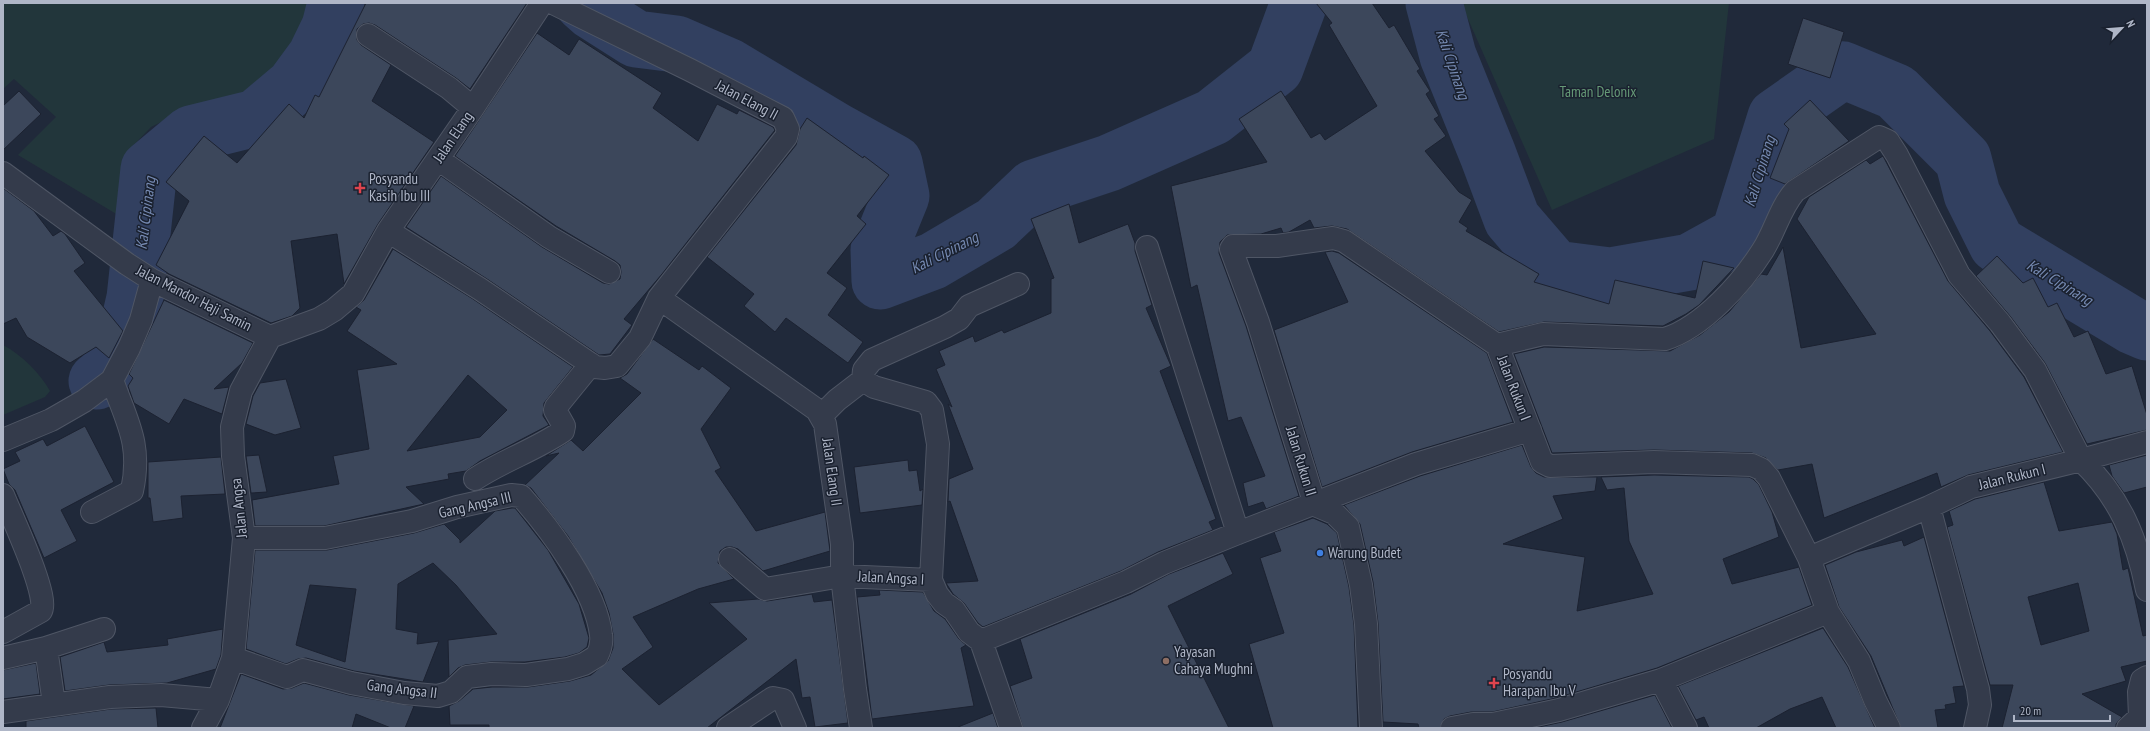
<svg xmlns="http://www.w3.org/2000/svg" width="2150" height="731" viewBox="0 0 2150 731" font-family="'PT Sans Narrow',sans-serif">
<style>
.green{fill:#22363b}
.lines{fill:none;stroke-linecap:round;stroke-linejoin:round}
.river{stroke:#324060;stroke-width:57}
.building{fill:#3c475b;stroke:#1c2231;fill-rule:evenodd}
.minor-casing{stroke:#4f5665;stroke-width:24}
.minor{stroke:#343b4b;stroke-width:22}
.health-dot{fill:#e0444e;stroke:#1a212f;stroke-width:1.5}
.shop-dot{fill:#3f7fe0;stroke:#1a212f;stroke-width:1.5}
.education-dot{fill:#8d6e63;stroke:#1a212f;stroke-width:1.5}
.labels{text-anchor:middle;stroke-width:3;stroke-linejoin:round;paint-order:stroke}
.park-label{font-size:15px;fill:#659976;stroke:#1a212f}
.street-label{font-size:15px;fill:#afb6c7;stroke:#1a212f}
.poi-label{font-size:15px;fill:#afb6c7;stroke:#1a212f;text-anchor:start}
.water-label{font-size:16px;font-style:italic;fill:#7589b1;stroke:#1a212f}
</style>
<rect width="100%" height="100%" fill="#20293a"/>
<!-- green -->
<path class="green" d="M 3,3 L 315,3 L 312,18 L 288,52 L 273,78 L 252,89 L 177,114 L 151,127 L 128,151 L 128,221 L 18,155 L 56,117 L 14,79 L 3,89 Z
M 1461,3 L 1729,3 L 1714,139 L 1552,210 Z
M 3,345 C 22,355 40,373 50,391 L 45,397 L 3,415 Z"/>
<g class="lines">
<!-- river -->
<path class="river" d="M 583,3 L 592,11 L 636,39 L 676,44 L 729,67 L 836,131 L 894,163 L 901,196 L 879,250 L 880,281 L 933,261 L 996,224 L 1034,188 L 1109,163 L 1213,117 L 1275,68 L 1299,3
M 1434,3 L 1448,56 L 1488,155 L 1512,219 L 1555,269 L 1610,276 L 1690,262 L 1739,235 L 1776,117 L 1843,70 L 1896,92 L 1963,159 L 1972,194 L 1997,244 L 2133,326 L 2147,332
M 97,381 L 106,374 L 129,324 L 135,298 L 149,169 L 191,134 L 256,118 L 294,86 L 316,56 L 330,27 L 336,3"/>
</g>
<!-- building -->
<path class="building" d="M 366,3 L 527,3 L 470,89 L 456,78 L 375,25 L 369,23 L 363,24 L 357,29 L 357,40 L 361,45 L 391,65 L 372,101 L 434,142 L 378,224 L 344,284 L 337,234 L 291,241 L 300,308 L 292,316 L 271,323 L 169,274 L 156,265 L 189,201 L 166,182 L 204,136 L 237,163 L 289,104 L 304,118 L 315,95 L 319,97 Z
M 1316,3 L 1372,3 L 1389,28 L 1394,25 L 1420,69 L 1417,71 L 1430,91 L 1426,94 L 1439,116 L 1434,119 L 1446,136 L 1425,151 L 1459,192 L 1472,200 L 1459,222 L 1468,228 L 1466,231 L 1539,274 L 1534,282 L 1609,304 L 1615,280 L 1695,298 L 1703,261 L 1734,268 L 1699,305 L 1686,314 L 1663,326 L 1544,322 L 1499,332 L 1347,229 L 1332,226 L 1314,228 L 1310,220 L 1289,232 L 1283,233 L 1281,228 L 1261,234 L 1227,235 L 1220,242 L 1219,253 L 1246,326 L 1299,496 L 1266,509 L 1263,502 L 1248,507 L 1243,483 L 1265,476 L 1241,417 L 1228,421 L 1197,285 L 1191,288 L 1171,186 L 1267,162 L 1239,119 L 1281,91 L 1311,138 L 1320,133 L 1325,140 L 1377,106 L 1329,25 L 1332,23 Z
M 1803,18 L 1844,32 L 1830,78 L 1788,64 Z
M 537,33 L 569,55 L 579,39 L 662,93 L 653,108 L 698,141 L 717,104 L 737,114 L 739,110 L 773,127 L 775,130 L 662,274 L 624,319 L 632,325 L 610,354 L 599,355 L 487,279 L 406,227 L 441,176 L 542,247 L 603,283 L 609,284 L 620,279 L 621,272 L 620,265 L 615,261 L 556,226 L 455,156 Z
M 19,91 L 41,114 L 3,150 L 3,106 Z
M 1810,100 L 1849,141 L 1785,184 L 1770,178 L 1789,129 L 1784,124 Z
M 807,118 L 863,158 L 864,156 L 889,175 L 857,216 L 866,224 L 827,273 L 847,288 L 828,315 L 863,342 L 848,363 L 786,318 L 775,332 L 744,306 L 754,294 L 707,257 L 796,145 L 800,129 Z
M 1883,156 L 1948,281 L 1990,331 L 2024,377 L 2063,452 L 1968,475 L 1941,487 L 1937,473 L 1824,518 L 1812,464 L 1778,470 L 1766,458 L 1752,453 L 1654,450 L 1552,453 L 1514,354 L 1544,347 L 1670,351 L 1700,335 L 1729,312 L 1761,274 L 1767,275 L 1783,247 L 1801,348 L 1876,334 L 1797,219 L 1809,197 L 1866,160 L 1870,164 Z
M 3,188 L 34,211 L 53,236 L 61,231 L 65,234 L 85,263 L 74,271 L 123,331 L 109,358 L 96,347 L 70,363 L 27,337 L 16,318 L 3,324 Z
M 1069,204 L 1079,243 L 1128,224 L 1135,243 L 1135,251 L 1152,305 L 1146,308 L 1171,366 L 1160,371 L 1216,519 L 1209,522 L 1213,530 L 1158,552 L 1121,571 L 983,627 L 978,623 L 964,603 L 953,594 L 946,583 L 978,581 L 950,501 L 948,502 L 949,479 L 973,469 L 948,404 L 952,407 L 936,369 L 945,365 L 939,351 L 973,336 L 975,342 L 1002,330 L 1004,333 L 1051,313 L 1051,279 L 1054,278 L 1031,219 Z
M 393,249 L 473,299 L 573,367 L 544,403 L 543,416 L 549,425 L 480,461 L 466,471 L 448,474 L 449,479 L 406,487 L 424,504 L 324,526 L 255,526 L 252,500 L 339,484 L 333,456 L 369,449 L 357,370 L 397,364 L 347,331 L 361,310 L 356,307 L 364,300 ZM 468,375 L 507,410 L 480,437 L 407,451 Z
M 1332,251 L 1339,253 L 1487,353 L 1513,422 L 1412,452 L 1322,487 L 1274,330 L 1348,302 L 1325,252 Z
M 1997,256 L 2023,283 L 2033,278 L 2048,307 L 2057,303 L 2074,337 L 2088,331 L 2106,374 L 2132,366 L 2147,415 L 2147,430 L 2087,444 L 2045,363 L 2010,316 L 1976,276 Z
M 164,300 L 253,343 L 242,363 L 214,389 L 229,387 L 222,414 L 184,399 L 169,424 L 134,403 L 128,386 L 133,378 L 129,374 Z
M 653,339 L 699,370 L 702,366 L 731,388 L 701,429 L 721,468 L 715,471 L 756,531 L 825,512 L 830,551 L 763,571 L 738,549 L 732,547 L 726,547 L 720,551 L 718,563 L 734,579 L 698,589 L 633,617 L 653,647 L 622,669 L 659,705 L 747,639 L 709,603 L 758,599 L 767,601 L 812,594 L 814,602 L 832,600 L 848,723 L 815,727 L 810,697 L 802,698 L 796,659 L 707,728 L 489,728 L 489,725 L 450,725 L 449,706 L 459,701 L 473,689 L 492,687 L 528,687 L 570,681 L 591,675 L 608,661 L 613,648 L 613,634 L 609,613 L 602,593 L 568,536 L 531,488 L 525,485 L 559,453 L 546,456 L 571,440 L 583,451 L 641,393 L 620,378 L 627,374 Z
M 286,379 L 301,428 L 275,435 L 246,424 L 253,396 L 260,383 Z
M 85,426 L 114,482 L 61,510 L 77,541 L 44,558 L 15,490 L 9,484 L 3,469 L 20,461 L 15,452 L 43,439 L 47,446 Z
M 1522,445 L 1531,467 L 1536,473 L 1544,477 L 1597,477 L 1595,491 L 1553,496 L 1563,519 L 1503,544 L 1585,557 L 1577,611 L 1653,594 L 1629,541 L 1624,488 L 1607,490 L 1601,477 L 1654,475 L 1749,477 L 1753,479 L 1759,485 L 1772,512 L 1779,537 L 1723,559 L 1732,584 L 1799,567 L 1812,605 L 1657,668 L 1556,698 L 1492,712 L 1471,712 L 1450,716 L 1444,719 L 1440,728 L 1419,728 L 1418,724 L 1383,722 L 1378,623 L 1373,582 L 1360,524 L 1344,505 L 1420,476 Z
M 259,455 L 267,492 L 251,493 L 246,456 Z
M 2147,455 L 2147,487 L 2124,493 L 2112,476 L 2109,465 Z
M 221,457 L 225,494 L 181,496 L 183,518 L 153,522 L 150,498 L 148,498 L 148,462 Z
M 908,460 L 909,471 L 917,470 L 920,491 L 923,489 L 922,505 L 860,513 L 854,467 Z
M 2044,482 L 2059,531 L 2112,522 L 2117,534 L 2123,570 L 2128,568 L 2143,636 L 2147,635 L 2147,661 L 2121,667 L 2126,681 L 2082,694 L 2122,717 L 2116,724 L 2116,728 L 2002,728 L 2013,685 L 1990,685 L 1947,527 L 1953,525 L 1949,511 L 1975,499 ZM 2078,583 L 2089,631 L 2041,645 L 2028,597 Z
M 512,508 L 515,508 L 523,518 L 548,550 L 579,604 L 589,638 L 587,647 L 579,653 L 565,657 L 525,662 L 491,662 L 465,665 L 458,668 L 449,677 L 448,640 L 497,634 L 456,585 L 433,563 L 398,584 L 396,629 L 418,633 L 417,644 L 439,641 L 423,682 L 354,671 L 306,658 L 298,659 L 286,664 L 246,649 L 255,550 L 327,550 L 414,533 L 444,524 L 460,540 L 460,543 L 495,511 ZM 310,585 L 356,589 L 345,662 L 296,645 Z
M 1313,518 L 1327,524 L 1337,533 L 1349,587 L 1354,625 L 1358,728 L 1273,728 L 1249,644 L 1284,633 L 1260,558 L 1281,551 L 1274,532 Z
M 1924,537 L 1964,686 L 1953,687 L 1956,703 L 1945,705 L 1946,709 L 1935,710 L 1938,728 L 1901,728 L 1871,656 L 1839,607 L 1825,565 L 1856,552 L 1902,540 L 1904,546 Z
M 1223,553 L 1233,574 L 1168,606 L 1229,728 L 1023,728 L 1010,686 L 1032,678 L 1020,639 L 1131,594 L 1169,574 Z
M 879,590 L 923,592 L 934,611 L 945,619 L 959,639 L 966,645 L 961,648 L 974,706 L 872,719 L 857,597 L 880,595 Z
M 1823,628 L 1848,667 L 1875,728 L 1836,728 L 1822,697 L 1790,709 L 1756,728 L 1709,728 L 1704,717 L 1696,720 L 1678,686 Z
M 223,629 L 221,655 L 216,669 L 167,683 L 109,685 L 65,691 L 60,657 L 104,642 L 107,652 L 168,645 L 167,639 Z
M 36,663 L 40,694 L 3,699 L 3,670 Z
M 241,674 L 283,689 L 292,688 L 304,683 L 349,695 L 414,706 L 405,728 L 391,728 L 356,714 L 352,728 L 220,728 Z
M 1655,695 L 1672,728 L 1534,728 L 1562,722 Z
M 156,708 L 158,728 L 26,728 L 26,721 L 111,709 Z
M 993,713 L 998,728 L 958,728 L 958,727 Z"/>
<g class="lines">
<!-- minor casing -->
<g class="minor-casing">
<path id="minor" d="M 368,35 L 449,88 L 473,108
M 438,159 L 549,237 L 609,272
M 3,173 L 127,264 L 152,280 L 270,337
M 388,231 L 480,289 L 595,367 L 605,368 L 617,366 L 640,338 L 659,298 L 786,137 L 788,129 L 783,118 L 690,70 L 553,3
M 1147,247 L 1238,533
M 659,298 L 817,410 L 825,424 L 842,544 L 842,576 L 855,689 L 861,728
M 270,337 L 319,319 L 334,310 L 353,294 L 388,231 L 473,108 L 542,3
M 1497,345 L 1543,334 L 1665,339 C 1703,327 1742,283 1763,250 C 1775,231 1780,208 1795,191 L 1879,137 L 1888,141 L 1897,155 L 1959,275 L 2000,323 L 2035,370 L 2081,460 L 2147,442
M 821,416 L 837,400 L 863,380
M 3,440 L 51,420 L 84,401 L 112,380 L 129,348 L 141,320 L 152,280
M 475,479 C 504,460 535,450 563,431 L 564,426 L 555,410 L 556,407 L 591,364
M 3,495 C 10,513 50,597 41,611 L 3,632
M 1929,507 L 1978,689 L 1980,705 L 1975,728
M 92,512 L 132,491 C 142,444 127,422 112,380
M 730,559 L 765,589 L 842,576 L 931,580 L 937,594 L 944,603 L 954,610 L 969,632 L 981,641 L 1011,728
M 931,580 L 938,444 L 932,410 L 926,402 L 874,387 L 863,380 L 864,370 L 872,360 L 945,327 L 959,319 L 969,306 L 1018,284
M 981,641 L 1126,582 L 1164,563 L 1238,533 L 1416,464 L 1530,430
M 46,648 L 104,629
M 3,658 L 46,648 L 54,704
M 233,658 L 287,677 L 303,670 L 351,683 L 404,693 L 438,696 L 451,692 L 467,677 L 491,674 L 526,675 L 568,669 L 584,664 L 597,656 C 600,650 602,642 601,635 C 596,590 550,529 521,496 L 511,495 L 457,507 L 412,521 L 325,538 L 244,538
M 1661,680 L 1828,612
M 3,712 L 110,697 L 161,695 L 218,700
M 203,728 L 218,700 L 233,658 L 244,538 L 233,456 L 232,427 L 241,391 L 270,337
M 728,728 L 773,698 L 783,700 L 795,728
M 1371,728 L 1366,624 L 1361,585 L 1348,527 L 1334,513 L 1315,505 L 1258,322 L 1231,249 L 1233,246 L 1277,246 L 1333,238 L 1344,241 L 1497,345 L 1542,462 L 1550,466 L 1654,462 L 1752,465 L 1761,469 L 1769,478 L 1809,558
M 1452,728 L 1473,724 L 1493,724 L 1559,710 L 1661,680 L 1686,728
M 1889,728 L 1875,700 L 1859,661 L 1828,612 L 1809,558 L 1929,507 L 1971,487 L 2081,460 C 2120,497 2137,539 2147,590
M 2128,728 L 2140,717 L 2139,692 L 2142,680 L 2147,677"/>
</g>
<!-- minor -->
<use href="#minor" class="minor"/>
</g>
<!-- markers -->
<g class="health-dot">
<path d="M358 182h4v4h4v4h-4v4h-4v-4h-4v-4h4z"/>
<path d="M1492 677h4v4h4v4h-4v4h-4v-4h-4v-4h4z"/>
</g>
<circle class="shop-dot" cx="1320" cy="553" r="4"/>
<circle class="education-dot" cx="1166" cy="661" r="4"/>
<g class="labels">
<!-- park labels -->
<g class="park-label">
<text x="1598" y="97">Taman Delonix</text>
</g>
<!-- street labels -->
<g class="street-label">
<text transform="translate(747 100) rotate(28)" y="5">Jalan Elang II</text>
<text transform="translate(453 137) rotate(-56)" y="5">Jalan Elang</text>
<text transform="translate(194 298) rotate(27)" y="5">Jalan Mandor Haji Samin</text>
<text transform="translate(1514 388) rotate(69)" y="5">Jalan Rukun I</text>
<text transform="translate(1301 461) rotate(73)" y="5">Jalan Rukun II</text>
<text transform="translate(832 472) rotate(82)" y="5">Jalan Elang II</text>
<text transform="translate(2012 477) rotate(-14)" y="5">Jalan Rukun I</text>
<text transform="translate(475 505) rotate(-13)" y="5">Gang Angsa III</text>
<text transform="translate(239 508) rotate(-96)" y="5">Jalan Angsa</text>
<text transform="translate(891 578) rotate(3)" y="5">Jalan Angsa I</text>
<text transform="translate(402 689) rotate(7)" y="5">Gang Angsa II</text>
</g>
<!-- poi labels -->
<g class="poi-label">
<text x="369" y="184">Posyandu<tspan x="369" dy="17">Kasih Ibu III</tspan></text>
<text x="1328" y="558">Warung Budet</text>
<text x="1174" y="657">Yayasan<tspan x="1174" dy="17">Cahaya Mughni</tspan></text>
<text x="1503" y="679">Posyandu<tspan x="1503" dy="17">Harapan Ibu V</tspan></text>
</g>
<!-- water labels -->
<g class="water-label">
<text transform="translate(1453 64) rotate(71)" y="6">Kali Cipinang</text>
<text transform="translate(1759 171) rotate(-73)" y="6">Kali Cipinang</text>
<text transform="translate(145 213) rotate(-83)" y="6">Kali Cipinang</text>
<text transform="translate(944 252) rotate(-27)" y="6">Kali Cipinang</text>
<text transform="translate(2060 282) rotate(31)" y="6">Kali Cipinang</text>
</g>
</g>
<!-- border -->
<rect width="2150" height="731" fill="none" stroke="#afb6c7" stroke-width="8"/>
<!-- north arrow -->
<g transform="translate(2122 28) rotate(64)" stroke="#1a212f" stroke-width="3" paint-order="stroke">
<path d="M0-3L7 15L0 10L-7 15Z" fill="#afb6c7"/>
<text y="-6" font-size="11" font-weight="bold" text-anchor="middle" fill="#afb6c7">N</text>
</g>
<!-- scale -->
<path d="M2014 715v6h96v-6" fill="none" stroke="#afb6c7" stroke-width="2"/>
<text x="2020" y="715" font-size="12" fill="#afb6c7" stroke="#1a212f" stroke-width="3" paint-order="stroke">20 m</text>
</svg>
